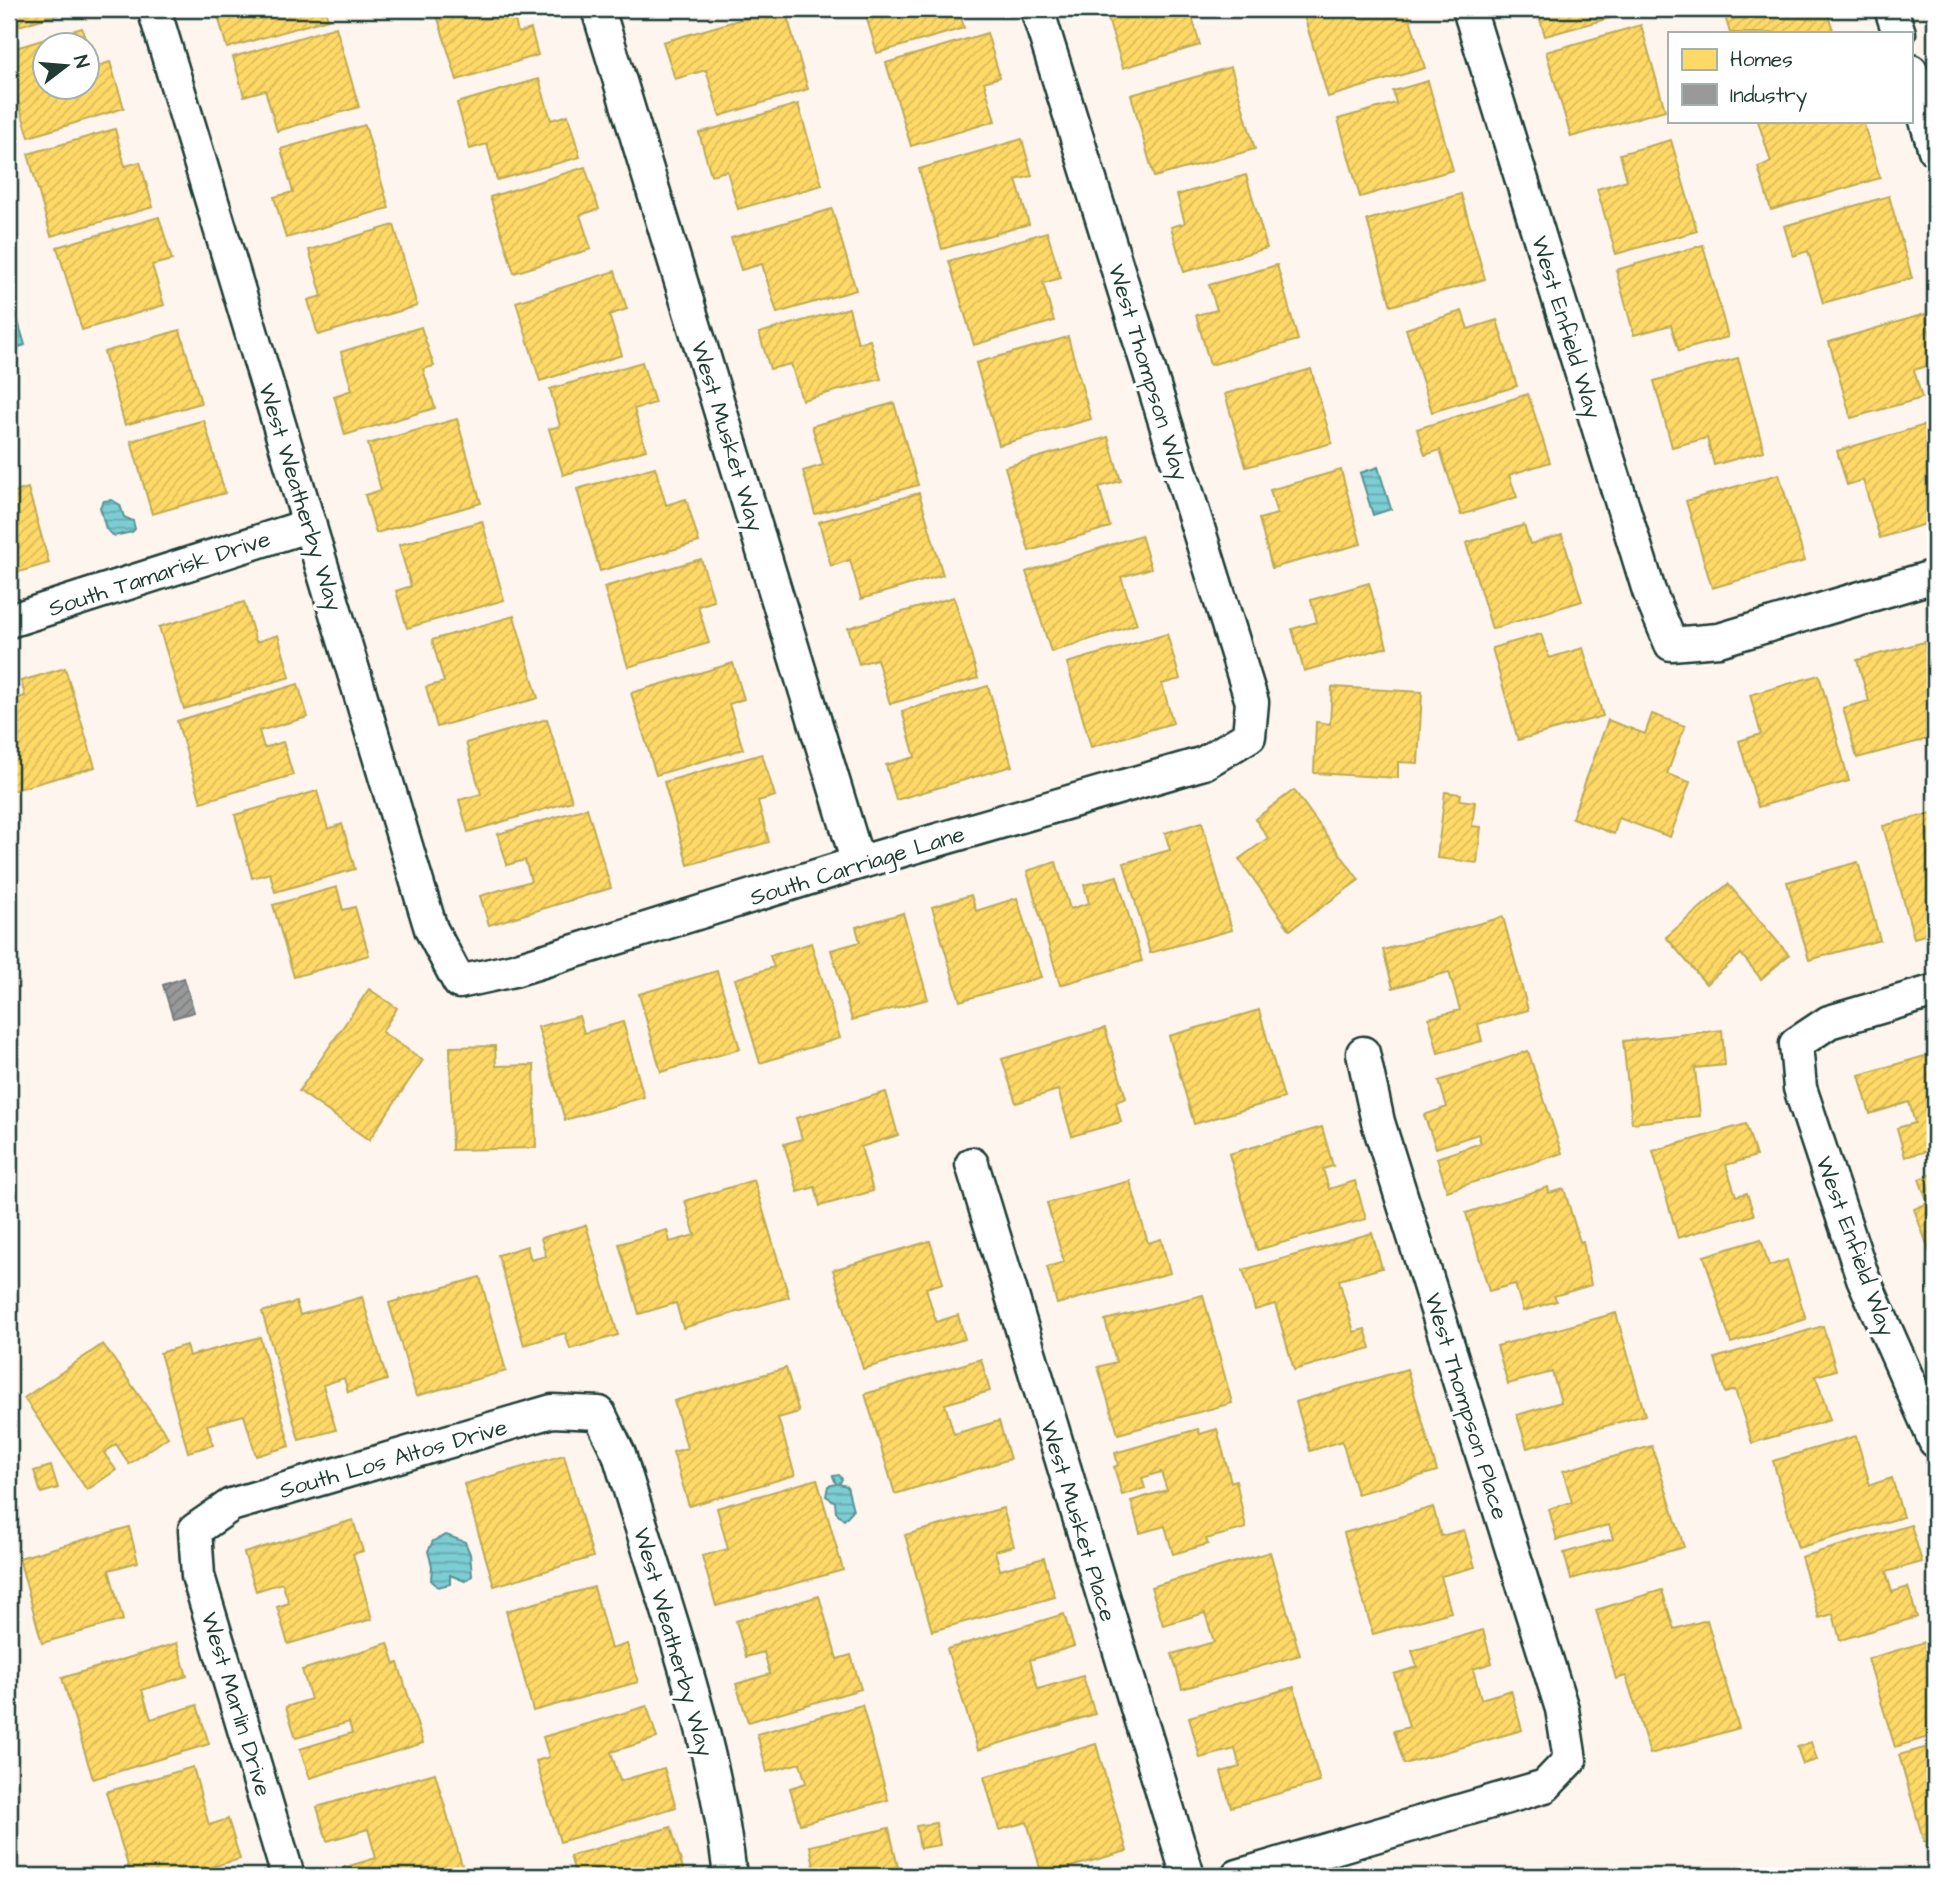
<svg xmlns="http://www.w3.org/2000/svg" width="1944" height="1885" viewBox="0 0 1944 1885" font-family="'Architects Daughter',sans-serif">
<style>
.water{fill:url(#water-rules);stroke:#579394;stroke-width:2}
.homes{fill:url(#homes-hatch);stroke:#bcaa57;stroke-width:2}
.industry{fill:url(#industry-hatch);stroke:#747d7b;stroke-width:2}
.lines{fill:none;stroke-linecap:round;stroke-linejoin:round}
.street-casing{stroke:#1f3d34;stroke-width:37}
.street{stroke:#fff;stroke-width:32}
.labels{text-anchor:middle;stroke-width:7;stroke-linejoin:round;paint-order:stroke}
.street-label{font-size:23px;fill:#1f3d34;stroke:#fff}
</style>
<defs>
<pattern id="water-rules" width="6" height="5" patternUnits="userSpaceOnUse" patternTransform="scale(1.75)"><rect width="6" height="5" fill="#7ccdd4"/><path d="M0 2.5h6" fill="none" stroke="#65a8ad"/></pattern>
<pattern id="homes-hatch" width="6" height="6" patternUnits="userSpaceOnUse" patternTransform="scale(1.75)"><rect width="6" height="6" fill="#ffd966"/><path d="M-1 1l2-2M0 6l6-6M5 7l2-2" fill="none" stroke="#dabb59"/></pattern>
<pattern id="industry-hatch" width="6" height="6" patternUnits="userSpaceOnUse" patternTransform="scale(1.75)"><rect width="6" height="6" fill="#999"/><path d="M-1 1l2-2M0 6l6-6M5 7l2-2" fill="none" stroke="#7c7e7e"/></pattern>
</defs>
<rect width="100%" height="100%" fill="#fef5ee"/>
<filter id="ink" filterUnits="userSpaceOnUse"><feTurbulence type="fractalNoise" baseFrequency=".0143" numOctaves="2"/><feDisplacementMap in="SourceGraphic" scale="14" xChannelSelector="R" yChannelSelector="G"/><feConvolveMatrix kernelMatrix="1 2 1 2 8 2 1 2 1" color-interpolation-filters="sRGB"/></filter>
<g filter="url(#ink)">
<!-- water -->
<path class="water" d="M 13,304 L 25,345 L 13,349 L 9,347 L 9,305 Z
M 1378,467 L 1391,509 L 1373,515 L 1360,473 Z
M 112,500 L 120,505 L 124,517 L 133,521 L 135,529 L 132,532 L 114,536 L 106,529 L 100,507 L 104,501 Z
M 839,1475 L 842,1479 L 839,1484 L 847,1486 L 853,1510 L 844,1520 L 836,1512 L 835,1502 L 826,1496 L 828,1486 L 836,1484 L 833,1476 Z
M 446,1535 L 465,1542 L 470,1554 L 472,1576 L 465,1581 L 450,1575 L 450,1584 L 438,1587 L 431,1580 L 432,1566 L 428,1551 L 433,1541 Z"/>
<!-- homes -->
<path class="homes" d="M 9,9 L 72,9 L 72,10 L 9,29 Z
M 216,9 L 325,9 L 328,19 L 227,48 Z
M 435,9 L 535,9 L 514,16 L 518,33 L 531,29 L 538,55 L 457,80 Z
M 776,9 L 785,9 L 808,89 L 720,116 L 706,70 L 675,79 L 663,42 Z
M 864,9 L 959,9 L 964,28 L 877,53 Z
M 1105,9 L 1190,9 L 1200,45 L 1123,68 Z
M 1302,9 L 1407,9 L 1425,68 L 1328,97 Z
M 1537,9 L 1642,9 L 1545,36 Z
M 1723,9 L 1826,9 L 1834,33 L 1730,33 Z
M 1641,25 L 1665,110 L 1571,137 L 1546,52 Z
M 336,27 L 359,107 L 277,131 L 265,90 L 244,96 L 233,57 Z
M 82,28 L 87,46 L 46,46 L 46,88 L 88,88 L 88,47 L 94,67 L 110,62 L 124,108 L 29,137 L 9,72 L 9,50 Z
M 987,33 L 1000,77 L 984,82 L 995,121 L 911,146 L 886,63 Z
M 1231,67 L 1255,149 L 1154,177 L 1131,95 Z
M 539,79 L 551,120 L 568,115 L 580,157 L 497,180 L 487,144 L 470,149 L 457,103 Z
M 1428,81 L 1453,170 L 1360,197 L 1338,119 L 1396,103 L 1393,91 Z
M 798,104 L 822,185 L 738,209 L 727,171 L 711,175 L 699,133 Z
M 1758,121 L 1863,121 L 1880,178 L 1771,210 L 1758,167 L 1771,162 Z
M 365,125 L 389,208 L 286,238 L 274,197 L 293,192 L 281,149 Z
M 115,129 L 125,166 L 140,162 L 153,207 L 51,236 L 28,154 Z
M 1022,139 L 1032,176 L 1016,180 L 1029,224 L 942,249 L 919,169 Z
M 1671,140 L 1697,231 L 1616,254 L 1597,189 L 1627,180 L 1620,154 Z
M 585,167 L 599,209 L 580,215 L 591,249 L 514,273 L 490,197 Z
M 1246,175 L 1267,248 L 1184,272 L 1171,227 L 1185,223 L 1177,195 Z
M 1461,194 L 1485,279 L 1391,306 L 1367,220 Z
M 1889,196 L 1912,278 L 1823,303 L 1808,251 L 1793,256 L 1784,226 Z
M 832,209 L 856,290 L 777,313 L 762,264 L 741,270 L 731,238 Z
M 159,217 L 172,260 L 152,265 L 164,305 L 82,330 L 57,247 Z
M 394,225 L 417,306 L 318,335 L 308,300 L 322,296 L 309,250 Z
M 1047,232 L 1061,278 L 1043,283 L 1054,321 L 974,345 L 949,261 Z
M 1703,245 L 1728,337 L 1679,351 L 1671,325 L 1634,335 L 1616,270 Z
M 1277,265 L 1298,340 L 1210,365 L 1196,315 L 1217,310 L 1209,285 Z
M 615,271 L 627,309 L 609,315 L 622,355 L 540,381 L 516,302 Z
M 849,308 L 858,343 L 870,340 L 881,379 L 802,400 L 791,364 L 770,369 L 759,333 Z
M 1462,311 L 1468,329 L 1497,320 L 1517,386 L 1432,412 L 1406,329 Z
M 1925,314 L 1935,352 L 1935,363 L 1914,370 L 1922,398 L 1851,418 L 1829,342 Z
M 421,327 L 434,366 L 423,369 L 435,408 L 345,435 L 334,396 L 352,390 L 341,352 Z
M 180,330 L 201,403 L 125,425 L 104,352 Z
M 1068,337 L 1091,419 L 999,445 L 976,363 Z
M 1738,358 L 1764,451 L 1714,465 L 1707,438 L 1672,447 L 1654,381 Z
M 642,362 L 655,403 L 634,409 L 646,450 L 563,475 L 549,429 L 560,426 L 550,389 Z
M 1311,369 L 1332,443 L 1246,467 L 1225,394 Z
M 1528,394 L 1550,462 L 1509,475 L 1517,497 L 1461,515 L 1440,450 L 1425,455 L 1417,429 Z
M 894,403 L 918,485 L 815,514 L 803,471 L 823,465 L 812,426 Z
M 457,419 L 481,503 L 376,533 L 365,495 L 381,490 L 368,444 Z
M 204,420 L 225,493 L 152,514 L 131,441 Z
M 1935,422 L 1935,496 L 1931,497 L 1935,521 L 1880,538 L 1863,480 L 1847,485 L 1837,451 Z
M 1108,437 L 1121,481 L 1099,487 L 1110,527 L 1029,551 L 1005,467 Z
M 655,467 L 666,505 L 686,499 L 699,542 L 600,571 L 577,489 Z
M 1341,470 L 1361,544 L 1272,568 L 1259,519 L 1277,514 L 1270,490 Z
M 1779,474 L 1805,561 L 1712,588 L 1686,501 Z
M 28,488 L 49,563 L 9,575 L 9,494 Z
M 919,493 L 943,575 L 861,599 L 850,560 L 831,566 L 819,522 Z
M 482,521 L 504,600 L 407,628 L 396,591 L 411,586 L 399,545 Z
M 1524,525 L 1530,544 L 1562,535 L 1582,601 L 1492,629 L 1466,543 Z
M 1141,535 L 1151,568 L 1121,577 L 1137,624 L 1051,652 L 1026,572 Z
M 701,559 L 714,601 L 698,606 L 709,643 L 628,667 L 604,587 Z
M 1369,583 L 1387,647 L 1304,671 L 1292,629 L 1317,622 L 1311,600 Z
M 954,597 L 978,678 L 890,704 L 877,659 L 859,664 L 848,628 Z
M 244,602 L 256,642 L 278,635 L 290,677 L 184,709 L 159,627 Z
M 514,616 L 538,698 L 437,727 L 426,687 L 444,682 L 432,640 Z
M 1167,634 L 1180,679 L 1162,684 L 1173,723 L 1091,747 L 1067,663 Z
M 1541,634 L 1549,658 L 1583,648 L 1603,716 L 1518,740 L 1492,648 Z
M 1924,642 L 1935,681 L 1935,737 L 1857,758 L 1843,708 L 1869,701 L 1857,660 Z
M 733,663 L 744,699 L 729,704 L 743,749 L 656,775 L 631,693 Z
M 65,668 L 95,767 L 11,791 L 9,701 L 25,696 L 21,681 Z
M 1819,675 L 1849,781 L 1758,807 L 1739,741 L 1761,734 L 1750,695 Z
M 298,684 L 308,717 L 259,731 L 264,748 L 283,742 L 293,775 L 201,802 L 177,721 Z
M 988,686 L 1012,766 L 896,800 L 886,765 L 915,757 L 902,711 Z
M 1332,687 L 1422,692 L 1418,763 L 1398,762 L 1398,778 L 1314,773 L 1316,722 L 1330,724 Z
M 1652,714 L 1685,726 L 1667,774 L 1690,782 L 1670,837 L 1619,818 L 1614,834 L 1572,818 L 1608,720 L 1645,734 Z
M 547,719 L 572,801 L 468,832 L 459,800 L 481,794 L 466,743 Z
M 762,754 L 775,796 L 758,801 L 769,842 L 688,865 L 664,782 Z
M 1294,790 L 1359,880 L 1290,930 L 1239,859 L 1268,838 L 1255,819 Z
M 317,791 L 328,829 L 342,824 L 355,869 L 275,892 L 270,873 L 252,878 L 235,815 Z
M 1445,792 L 1461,794 L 1460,800 L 1475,802 L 1472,826 L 1481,827 L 1477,863 L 1437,858 Z
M 587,808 L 611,888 L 489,925 L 480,896 L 531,881 L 525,860 L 507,865 L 498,834 Z
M 1935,812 L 1935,932 L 1914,938 L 1883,826 Z
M 1202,822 L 1232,930 L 1150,953 L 1124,863 L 1170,850 L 1165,833 Z
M 1056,862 L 1070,909 L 1089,903 L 1084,885 L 1117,876 L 1142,961 L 1060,985 L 1027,871 Z
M 1858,862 L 1880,940 L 1809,960 L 1787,882 Z
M 1728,884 L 1789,955 L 1761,979 L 1741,954 L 1706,984 L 1666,937 Z
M 337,887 L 343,910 L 355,907 L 369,955 L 294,977 L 273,905 Z
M 971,895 L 976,911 L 1017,898 L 1041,977 L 960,1001 L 932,907 Z
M 903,913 L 928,999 L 852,1020 L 831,950 L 860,942 L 856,927 Z
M 1503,917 L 1528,1010 L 1478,1024 L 1482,1041 L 1438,1053 L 1429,1018 L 1460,1010 L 1449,972 L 1393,988 L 1383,950 Z
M 811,943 L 840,1038 L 760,1063 L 735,979 L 774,967 L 770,956 Z
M 717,971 L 740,1049 L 661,1072 L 639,994 Z
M 369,989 L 397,1008 L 382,1032 L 423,1060 L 369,1140 L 299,1091 Z
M 1259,1010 L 1284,1098 L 1194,1124 L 1169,1036 Z
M 579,1016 L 584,1033 L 623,1022 L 644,1097 L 565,1120 L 538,1027 Z
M 1105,1028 L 1126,1098 L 1116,1102 L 1121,1122 L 1072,1136 L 1058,1090 L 1016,1103 L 1002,1059 Z
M 1722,1030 L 1725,1065 L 1695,1068 L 1700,1116 L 1632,1123 L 1623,1041 Z
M 495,1046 L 496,1066 L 534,1065 L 536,1148 L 452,1150 L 450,1047 Z
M 1528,1051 L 1562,1153 L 1447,1191 L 1437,1158 L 1481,1143 L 1478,1134 L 1436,1148 L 1424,1115 L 1447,1107 L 1439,1081 Z
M 1935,1053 L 1935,1149 L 1905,1157 L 1897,1128 L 1915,1123 L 1909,1102 L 1870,1114 L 1859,1075 Z
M 886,1092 L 898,1135 L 861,1147 L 873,1191 L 820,1206 L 815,1187 L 798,1192 L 784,1144 L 802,1139 L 796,1118 Z
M 1746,1124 L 1756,1156 L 1726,1165 L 1736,1196 L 1747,1193 L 1754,1215 L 1678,1238 L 1653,1151 Z
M 1322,1127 L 1333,1166 L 1323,1169 L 1329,1189 L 1355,1181 L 1366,1219 L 1257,1250 L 1229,1154 Z
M 1935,1173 L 1935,1266 L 1914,1209 L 1928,1203 L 1919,1179 Z
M 754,1180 L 789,1297 L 683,1328 L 676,1303 L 639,1314 L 619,1244 L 667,1230 L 670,1242 L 695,1235 L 685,1201 Z
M 1130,1181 L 1148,1243 L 1161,1239 L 1170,1273 L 1057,1304 L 1047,1267 L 1064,1262 L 1047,1203 Z
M 1548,1187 L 1549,1193 L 1564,1189 L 1580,1242 L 1583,1241 L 1591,1285 L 1554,1296 L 1557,1301 L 1523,1311 L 1515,1284 L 1489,1291 L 1466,1213 Z
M 586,1225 L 618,1335 L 570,1349 L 565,1333 L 524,1345 L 498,1255 L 527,1246 L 531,1260 L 546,1256 L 541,1238 Z
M 1372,1233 L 1382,1268 L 1339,1280 L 1354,1332 L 1365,1329 L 1371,1348 L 1294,1370 L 1275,1304 L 1255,1310 L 1243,1270 Z
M 1761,1239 L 1769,1266 L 1787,1260 L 1806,1319 L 1731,1343 L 1704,1256 Z
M 930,1241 L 943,1283 L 926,1288 L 936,1322 L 958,1315 L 965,1339 L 863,1369 L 833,1270 Z
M 480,1277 L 506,1371 L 416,1396 L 389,1303 Z
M 1203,1295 L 1232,1403 L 1118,1434 L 1098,1367 L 1116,1362 L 1105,1320 Z
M 362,1297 L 387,1380 L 348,1392 L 344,1378 L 323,1385 L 336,1430 L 299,1440 L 262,1312 L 296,1302 L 300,1315 Z
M 1616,1313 L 1645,1415 L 1527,1448 L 1517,1415 L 1561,1402 L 1552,1372 L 1508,1384 L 1497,1346 Z
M 1823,1326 L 1836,1370 L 1816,1376 L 1830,1420 L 1752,1443 L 1735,1390 L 1725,1393 L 1715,1358 Z
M 260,1337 L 290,1446 L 256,1456 L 244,1415 L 207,1425 L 213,1445 L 188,1452 L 160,1353 L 186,1345 L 189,1356 Z
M 103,1344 L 168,1437 L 129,1464 L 116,1444 L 104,1453 L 116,1470 L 87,1490 L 24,1398 Z
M 981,1359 L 990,1391 L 945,1404 L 954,1434 L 999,1421 L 1010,1459 L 895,1494 L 865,1394 Z
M 786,1368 L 799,1412 L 778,1418 L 795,1475 L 689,1506 L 673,1452 L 687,1448 L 674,1401 Z
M 1407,1369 L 1437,1471 L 1357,1494 L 1342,1441 L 1310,1451 L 1296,1402 Z
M 1198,1429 L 1200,1434 L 1217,1429 L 1231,1482 L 1236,1480 L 1246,1528 L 1206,1539 L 1208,1544 L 1173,1554 L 1165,1526 L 1140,1533 L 1131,1501 L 1167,1490 L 1161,1472 L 1142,1478 L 1145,1488 L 1122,1495 L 1114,1467 L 1118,1465 L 1115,1453 Z
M 1856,1436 L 1870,1485 L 1892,1478 L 1903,1517 L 1798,1548 L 1773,1461 Z
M 1652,1446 L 1684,1547 L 1571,1579 L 1564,1553 L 1613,1539 L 1609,1525 L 1557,1540 L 1549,1509 L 1572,1502 L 1563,1471 Z
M 564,1455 L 593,1557 L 494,1586 L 464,1484 Z
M 51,1466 L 58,1488 L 41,1493 L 34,1471 Z
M 817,1479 L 843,1570 L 716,1606 L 702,1556 L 728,1549 L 717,1508 Z
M 1433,1507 L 1441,1536 L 1464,1530 L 1475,1567 L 1441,1576 L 1451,1612 L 1373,1634 L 1344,1533 Z
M 1003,1508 L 1014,1546 L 995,1551 L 1000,1570 L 1044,1558 L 1055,1597 L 932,1631 L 905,1535 Z
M 353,1520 L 363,1551 L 353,1554 L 372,1619 L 288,1644 L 277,1607 L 289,1603 L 282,1583 L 256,1591 L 244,1553 Z
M 1911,1525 L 1922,1562 L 1886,1572 L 1892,1592 L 1908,1587 L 1917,1617 L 1840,1640 L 1833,1614 L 1819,1618 L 1801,1557 Z
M 129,1527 L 138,1562 L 109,1570 L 123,1620 L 42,1643 L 19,1558 Z
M 1270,1552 L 1300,1655 L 1182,1689 L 1172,1654 L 1214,1642 L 1205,1613 L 1163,1625 L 1151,1587 Z
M 594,1587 L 611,1649 L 627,1644 L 638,1682 L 533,1711 L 506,1611 Z
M 1662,1590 L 1674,1629 L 1707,1620 L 1739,1728 L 1650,1754 L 1626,1676 L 1616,1679 L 1596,1610 Z
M 819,1596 L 837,1659 L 851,1655 L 861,1689 L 748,1722 L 736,1684 L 770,1674 L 764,1652 L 746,1657 L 736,1621 Z
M 1064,1614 L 1074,1646 L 1030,1660 L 1038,1689 L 1083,1676 L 1095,1714 L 978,1750 L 947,1649 Z
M 1483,1630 L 1492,1663 L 1473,1669 L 1481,1699 L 1511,1690 L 1522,1730 L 1404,1764 L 1394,1731 L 1409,1727 L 1394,1674 L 1417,1667 L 1412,1651 Z
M 1935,1639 L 1935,1735 L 1895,1747 L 1868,1659 Z
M 177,1643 L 187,1676 L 142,1690 L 151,1719 L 197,1705 L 209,1744 L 93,1779 L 62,1678 Z
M 388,1643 L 395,1664 L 398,1663 L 423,1743 L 310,1778 L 300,1749 L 352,1733 L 349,1722 L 296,1738 L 286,1707 L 311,1699 L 302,1670 Z
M 1294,1687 L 1320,1782 L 1231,1807 L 1221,1772 L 1240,1767 L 1235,1749 L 1200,1758 L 1189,1717 Z
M 862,1705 L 888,1800 L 800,1824 L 790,1788 L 806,1783 L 800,1763 L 767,1772 L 757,1734 Z
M 647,1706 L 657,1738 L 611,1752 L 620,1781 L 664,1768 L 676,1807 L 560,1842 L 536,1761 L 549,1757 L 543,1737 Z
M 1811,1742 L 1817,1760 L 1803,1764 L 1797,1747 Z
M 1096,1744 L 1127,1851 L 1042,1875 L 1027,1822 L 999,1830 L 984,1777 Z
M 1935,1745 L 1935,1839 L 1924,1842 L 1899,1755 Z
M 193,1767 L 209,1825 L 228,1819 L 240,1859 L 178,1876 L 131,1876 L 106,1792 Z
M 435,1773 L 464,1872 L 451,1876 L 338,1876 L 336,1870 L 376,1858 L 368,1829 L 327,1841 L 317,1807 Z
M 936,1823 L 940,1845 L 920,1848 L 916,1826 Z
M 671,1827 L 685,1876 L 576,1876 L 570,1856 Z
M 889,1828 L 900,1876 L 816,1876 L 810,1846 Z"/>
<!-- industry -->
<path class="industry" d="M 184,978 L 194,1012 L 173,1018 L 163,985 Z"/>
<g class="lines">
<!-- street casing -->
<g class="street-casing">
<path id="street" d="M 154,9 L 431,929 L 459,982 L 514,970 L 858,863 L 1204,763 L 1249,736 L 1252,702 L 1037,9
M 598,9 L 858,863
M 1469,9 L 1649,591 L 1671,644 L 1719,640 L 1935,576
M 1891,9 L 1899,33
M 1911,71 L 1935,150
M 9,621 L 310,525
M 1935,991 L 1829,1022 L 1796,1044 L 1800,1088 L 1863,1278 L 1935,1441
M 972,1164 L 1188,1876
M 288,1876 L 198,1576 L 195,1530 L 231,1505 L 552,1411 L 599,1413 L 619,1454 C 660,1592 714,1732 730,1876
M 1238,1876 L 1545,1786 L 1570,1760 L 1562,1709 L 1378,1122 L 1363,1053"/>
</g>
<!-- street -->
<use href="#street" class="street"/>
</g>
</g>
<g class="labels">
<!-- street labels -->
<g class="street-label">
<text transform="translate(1567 327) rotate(73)" y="8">West Enfield Way</text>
<text transform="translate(1149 372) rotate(73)" y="8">West Thompson Way</text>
<text transform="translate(728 436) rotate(73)" y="8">West Musket Way</text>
<text transform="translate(301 497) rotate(73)" y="8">West Weatherby Way</text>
<text transform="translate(159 573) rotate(-18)" y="8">South Tamarisk Drive</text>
<text transform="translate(857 865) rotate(-17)" y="8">South Carriage Lane</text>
<text transform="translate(1856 1246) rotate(70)" y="8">West Enfield Way</text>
<text transform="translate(1467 1406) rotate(73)" y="8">West Thompson Place</text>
<text transform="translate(393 1458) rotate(-16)" y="8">South Los Altos Drive</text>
<text transform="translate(1079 1521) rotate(73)" y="8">West Musket Place</text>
<text transform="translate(674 1642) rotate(74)" y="8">West Weatherby Way</text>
<text transform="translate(237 1704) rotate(73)" y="8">West Marlin Drive</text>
</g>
</g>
<!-- margin -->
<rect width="1944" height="1885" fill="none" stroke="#fff" stroke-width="35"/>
<rect x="18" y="18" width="1909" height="1850" fill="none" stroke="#1f3d34" stroke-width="2.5" filter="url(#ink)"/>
<!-- legend -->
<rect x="1668" y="32" width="245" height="91" fill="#ffffff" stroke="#a5b1ae" stroke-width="2"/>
<rect x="1682" y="49" width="35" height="21" fill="#ffd966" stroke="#a5b1ae" stroke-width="2"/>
<text x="1730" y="66" font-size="21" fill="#1f3d34">Homes</text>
<rect x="1682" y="84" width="35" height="21" fill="#999999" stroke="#a5b1ae" stroke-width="2"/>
<text x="1730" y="102" font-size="21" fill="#1f3d34">Industry</text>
<!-- north arrow -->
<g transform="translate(66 66) rotate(74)"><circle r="33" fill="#ffffff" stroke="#a5b1ae" stroke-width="2"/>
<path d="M0-5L12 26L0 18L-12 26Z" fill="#1f3d34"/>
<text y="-10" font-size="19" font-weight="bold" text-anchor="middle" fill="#1f3d34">N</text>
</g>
</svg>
